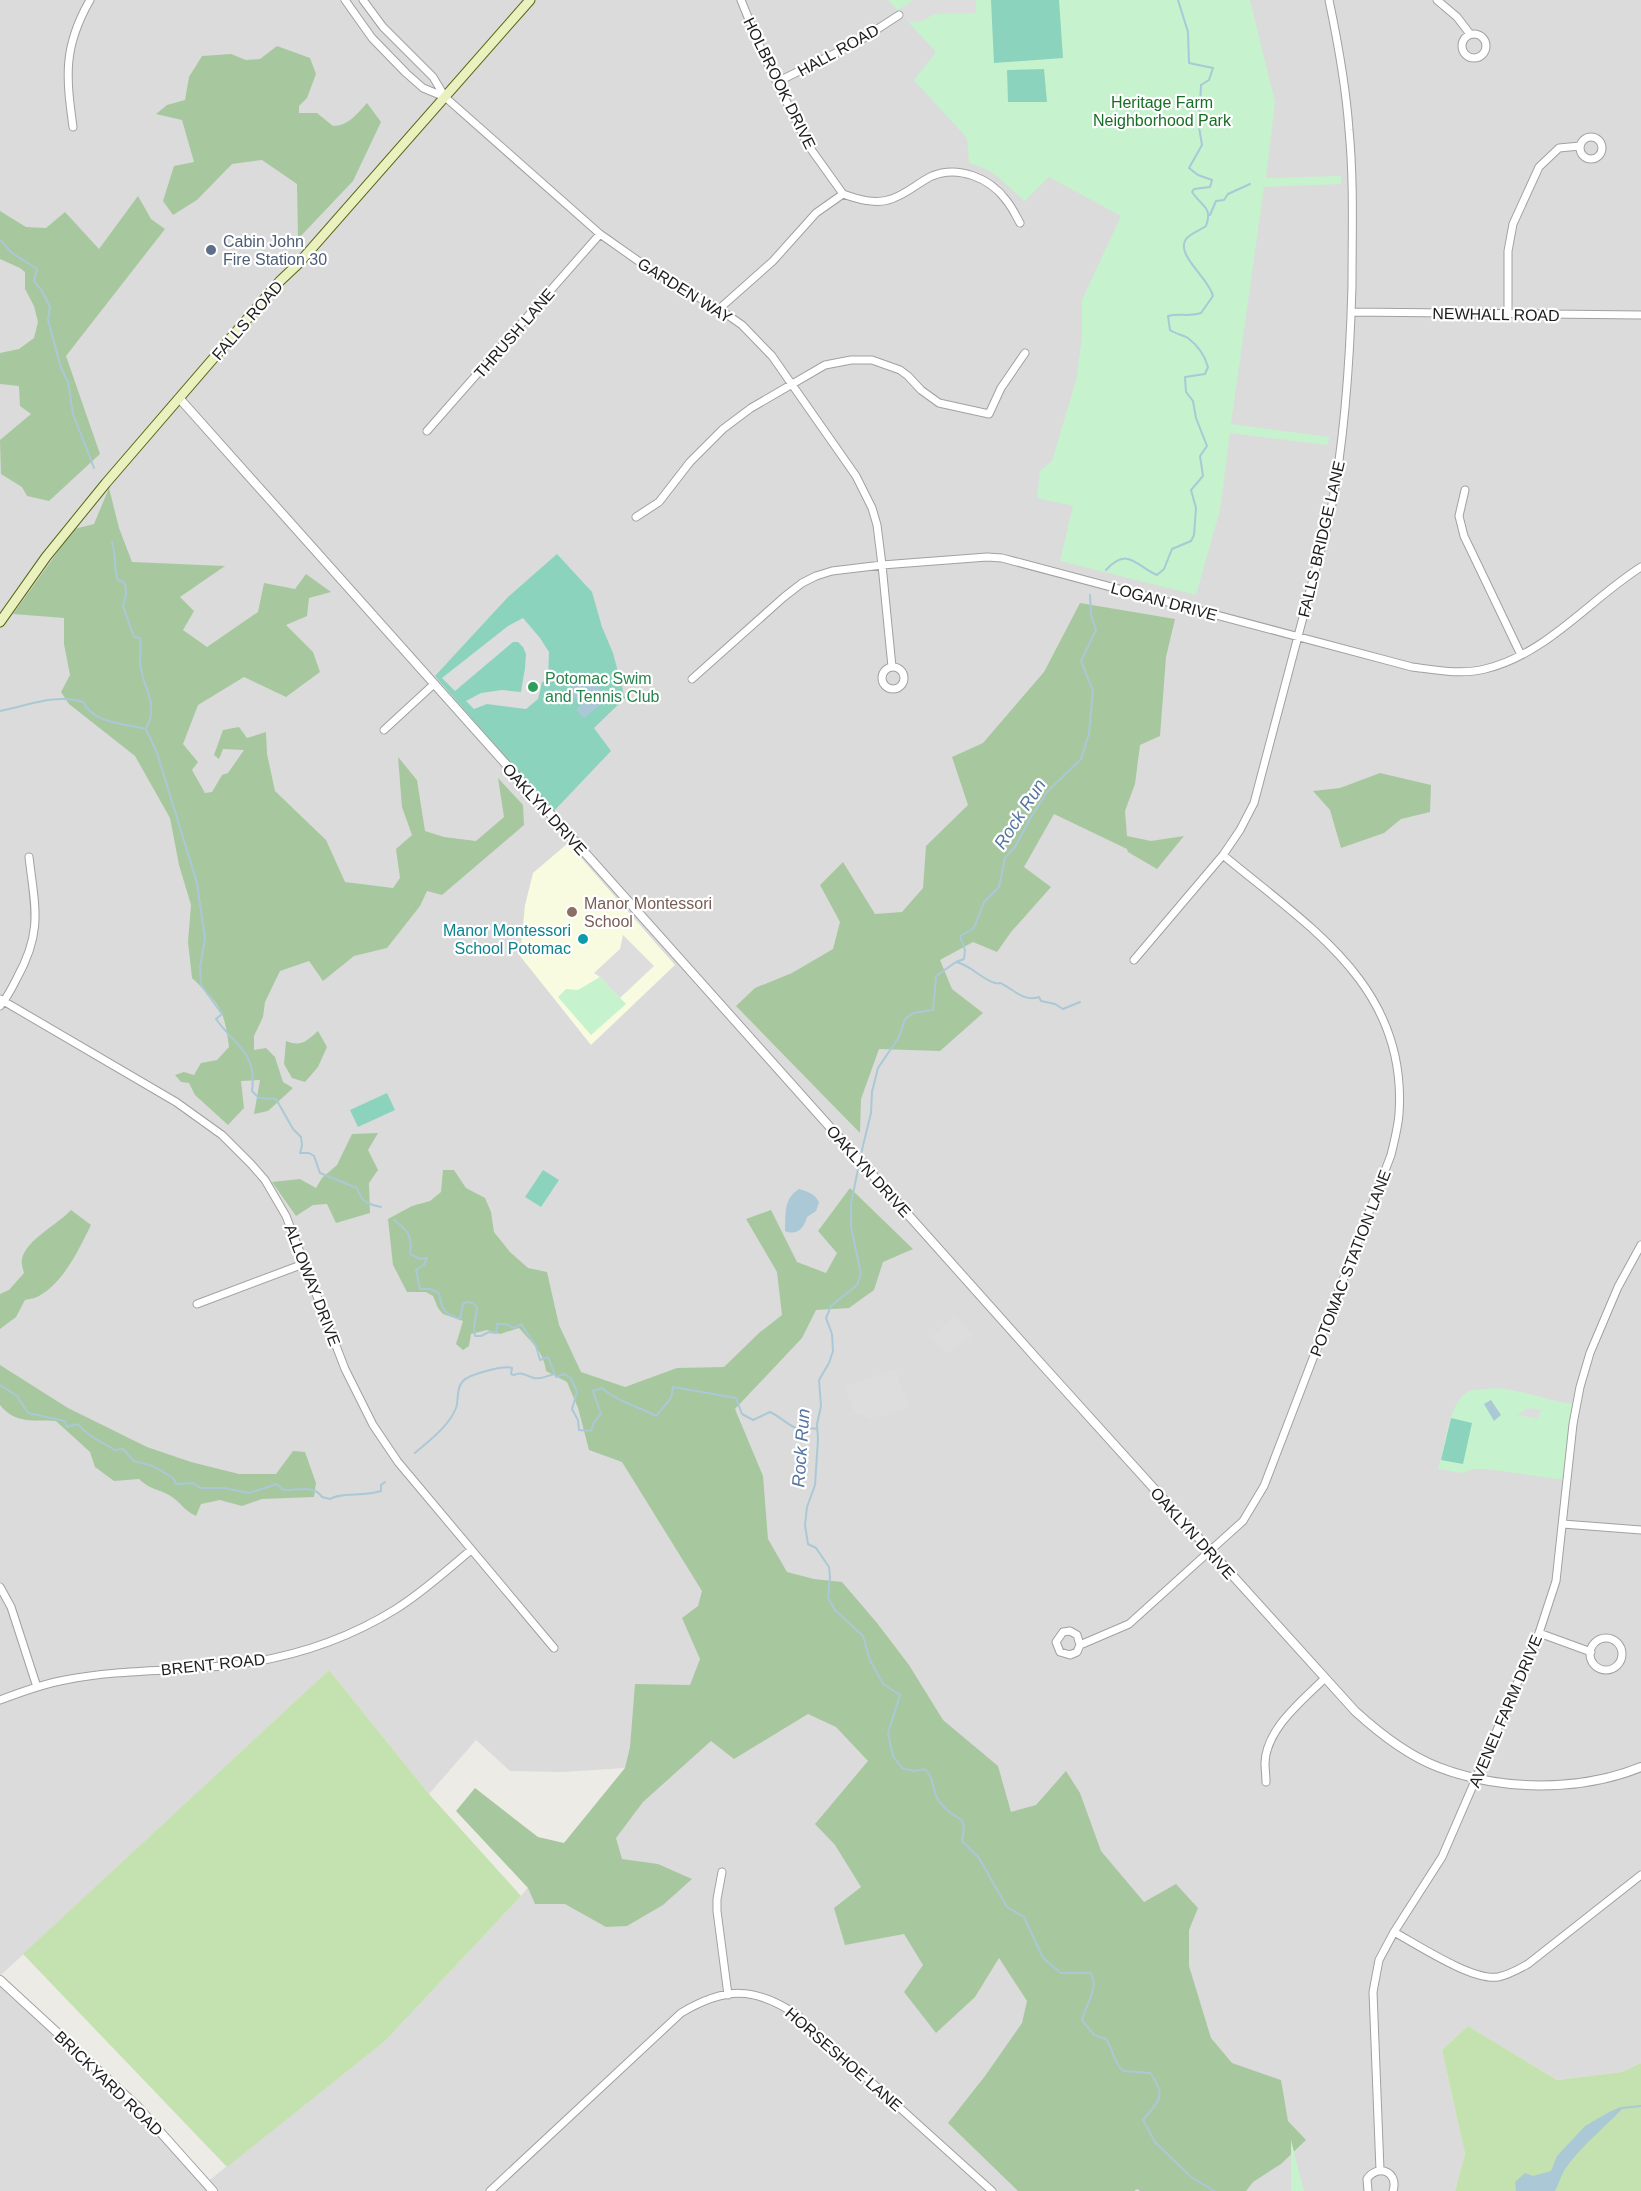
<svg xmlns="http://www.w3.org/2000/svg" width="1641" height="2191" viewBox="0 0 1641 2191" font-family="Helvetica,sans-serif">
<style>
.residential{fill:#dbdbdb}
.education{fill:#f8fbe0}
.grass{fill:#c4e2b0}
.forest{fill:#a7c89e}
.park{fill:#c6f2ce}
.pitch{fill:#8cd3be}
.parking{fill:#ddd}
.water{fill:#aac8d6}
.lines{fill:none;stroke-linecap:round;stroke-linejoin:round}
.stream{stroke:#aac8d6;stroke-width:2}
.minor-casing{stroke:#a1a1a1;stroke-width:9}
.tertiary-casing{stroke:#a1a1a1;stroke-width:10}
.secondary-casing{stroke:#566712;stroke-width:11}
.minor{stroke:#fff;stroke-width:7}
.tertiary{stroke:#fff;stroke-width:8}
.secondary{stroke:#eaf1be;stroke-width:9}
.service-dot{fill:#5c6f8a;stroke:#fff;stroke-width:2}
.leisure-dot{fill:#2e9e5b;stroke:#fff;stroke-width:2}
.education-dot{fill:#8d6e63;stroke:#fff;stroke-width:2}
.culture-dot{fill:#0f9aa8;stroke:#fff;stroke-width:2}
.labels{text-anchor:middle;stroke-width:4.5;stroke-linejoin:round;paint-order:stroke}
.street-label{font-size:16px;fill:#1d1d1d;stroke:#fff}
.park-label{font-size:16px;fill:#196e27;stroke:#fff}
.service-label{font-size:16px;fill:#4e5e75;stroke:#fff;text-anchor:start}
.leisure-label{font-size:16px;fill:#27864d;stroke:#fff;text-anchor:start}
.education-label{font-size:16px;fill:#785e54;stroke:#fff;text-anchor:start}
.culture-label{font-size:16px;fill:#0d838f;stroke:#fff;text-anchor:end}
.water-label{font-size:18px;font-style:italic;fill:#5675a1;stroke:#fff}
</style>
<rect width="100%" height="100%" fill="#edebe5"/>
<!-- residential -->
<path class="residential" d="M 0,0 L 1641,0 L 1641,2063 L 1622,2072 L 1557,2080 L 1468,2026 L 1442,2050 L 1465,2154 L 1455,2191 L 0,2191 L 0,1980 L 138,2107 L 207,2182 L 385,2041 L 521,1896 L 625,1768 L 562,1772 L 510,1771 L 476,1740 L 429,1794 L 329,1670 L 0,1976 Z"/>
<!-- education -->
<path class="education" d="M 568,843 L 675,965 L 591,1045 L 520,956 L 525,905 L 533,873 Z"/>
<!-- grass -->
<path class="grass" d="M 329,1670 L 429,1794 L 521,1896 L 385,2041 L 227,2167 L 23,1954 Z
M 1468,2026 L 1557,2080 L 1622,2072 L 1641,2063 L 1641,2191 L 1455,2191 L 1465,2154 L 1442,2050 Z"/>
<!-- forest -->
<path class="forest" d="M 277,46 L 310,58 L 316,74 L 307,98 L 299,106 L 299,113 L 317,113 L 333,126 C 348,126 357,114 367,103 L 381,122 L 353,181 L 298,239 L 297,184 L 262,160 L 232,164 L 197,200 L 173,215 L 163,201 L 174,166 L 194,162 L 182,120 L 156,114 L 167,105 L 185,100 L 189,77 L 202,56 L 231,54 L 246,60 L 260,59 Z
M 138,196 L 151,219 L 165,229 L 66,356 L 100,454 L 49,501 L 27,496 L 22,487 L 1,474 L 0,440 L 31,414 L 20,406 L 19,386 L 0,384 L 0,353 L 19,349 L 34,338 L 38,322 L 34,306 L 25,289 L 25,272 L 20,268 L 0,259 L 0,211 L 26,227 L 46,228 L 65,212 L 99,249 Z
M 109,488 L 119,528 L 132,562 L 225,566 L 180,597 L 194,611 L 183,630 L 207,647 L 258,612 L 264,583 L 295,589 L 306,574 L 331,592 L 309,598 L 307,616 L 286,625 L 313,652 L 320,672 L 286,697 L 244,677 L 198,705 L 183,744 L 198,762 L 192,770 L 205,793 L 212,792 L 222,775 L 228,773 L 244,750 L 223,749 L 219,759 L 214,755 L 223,730 L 239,727 L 247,738 L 266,732 L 267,754 L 275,791 L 326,840 L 345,882 L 393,888 L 400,878 L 396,849 L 412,835 L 402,807 L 398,757 L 417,780 L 425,831 L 444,837 L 476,841 L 504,817 L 498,778 L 523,805 L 524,825 L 442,895 L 427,891 L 420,906 L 387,948 L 354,956 L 323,981 L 309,961 L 280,971 L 265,1002 L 263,1017 L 254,1036 L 254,1050 L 266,1048 L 275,1057 L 283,1082 L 293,1088 L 268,1111 L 254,1114 L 260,1080 L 241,1081 L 244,1108 L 228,1125 L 195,1095 L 189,1083 L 181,1082 L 175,1075 L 184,1072 L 194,1075 L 201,1063 L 217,1060 L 229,1047 C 224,1008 220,1005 192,978 L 188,942 L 191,905 L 179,865 L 170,818 L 135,756 L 69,704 L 61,692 L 70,675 L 64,644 L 64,618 L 13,614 L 74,529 L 94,524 Z
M 1080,603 L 1175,619 L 1166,657 L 1160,736 L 1140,745 L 1135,784 L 1125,811 L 1127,836 L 1151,841 L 1184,836 L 1157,869 L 1128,852 L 1127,849 L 1054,814 L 1024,867 L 1051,887 L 1011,932 L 997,952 L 973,942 L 940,960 L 952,989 L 983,1013 L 940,1051 L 879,1049 L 861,1099 L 860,1133 L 736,1006 L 755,988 L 792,973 L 833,949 L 840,922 L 820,885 L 843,862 L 875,914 L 902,912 L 923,888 L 926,846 L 968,805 L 952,757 L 983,743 L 1044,672 Z
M 1380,773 L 1431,785 L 1430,812 L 1401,819 L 1384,833 L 1341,848 L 1330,810 L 1313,791 L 1340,788 Z
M 318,1031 L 327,1047 L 318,1067 L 305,1082 L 292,1078 L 284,1064 L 286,1041 C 301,1047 307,1041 318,1031 Z
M 378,1133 L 368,1150 L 378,1170 L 369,1183 L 370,1213 L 336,1223 L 327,1204 L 313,1205 L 296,1216 L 272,1182 L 300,1179 L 316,1188 L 322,1178 L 337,1165 L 352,1134 Z
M 443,1170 L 454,1170 L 466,1188 L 485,1198 L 491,1212 L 494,1232 L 510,1252 L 528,1268 L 547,1272 L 559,1325 L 581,1372 L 625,1387 L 677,1368 L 724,1367 L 759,1333 L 782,1315 L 777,1272 L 746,1219 L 771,1210 L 797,1262 L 826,1273 L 837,1253 L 818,1231 L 850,1188 L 913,1249 L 883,1262 L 874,1290 L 849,1308 L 816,1310 L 802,1338 L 735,1409 L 763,1476 L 768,1539 L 787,1572 L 814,1579 L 842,1582 L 877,1623 L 909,1665 L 943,1720 L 998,1766 L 1011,1812 L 1036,1805 L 1066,1771 L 1080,1793 L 1101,1851 L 1144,1902 L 1176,1884 L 1198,1908 L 1189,1930 L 1189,1966 L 1211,2038 L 1232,2063 L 1281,2080 L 1288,2121 L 1306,2140 L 1281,2164 L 1253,2182 L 1246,2191 L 1140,2191 L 1137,2189 L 1134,2191 L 1018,2191 L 948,2123 L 985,2076 L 1022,2023 L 1027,2001 L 999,1958 L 975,1997 L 936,2033 L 904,1992 L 923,1965 L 904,1934 L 845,1945 L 834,1908 L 861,1887 L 835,1845 L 815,1824 L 868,1761 L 836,1727 L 808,1714 L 734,1759 L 711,1741 L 643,1802 L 616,1838 L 622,1859 L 658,1864 L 692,1879 L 663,1905 L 627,1926 L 606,1927 L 565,1904 L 535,1904 L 528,1888 L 456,1811 L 475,1788 L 538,1837 L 564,1843 L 625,1768 L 630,1747 L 635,1684 L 690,1685 L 700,1659 L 682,1618 L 698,1606 L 702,1591 L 622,1462 L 589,1450 L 578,1408 L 567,1382 L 546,1371 C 544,1352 531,1342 519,1328 L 500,1334 L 487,1330 L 471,1334 L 469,1346 L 463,1350 L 456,1344 L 463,1321 L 443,1314 L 438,1308 L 433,1296 L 426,1292 L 407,1292 L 393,1265 L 388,1219 L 412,1206 L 430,1201 L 441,1192 Z
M 71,1210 L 91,1225 C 79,1249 64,1282 39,1296 C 36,1298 30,1299 25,1300 L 16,1317 L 0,1329 L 0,1294 L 9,1290 L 24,1273 C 23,1269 21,1263 22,1259 C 26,1240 57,1225 71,1210 Z
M 0,1365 L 68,1408 L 147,1447 L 191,1462 L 239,1474 L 276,1474 L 293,1451 L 305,1452 L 316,1483 L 314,1497 L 262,1499 L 242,1506 L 220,1500 L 201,1504 L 196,1516 C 184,1511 179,1500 169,1495 C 156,1488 151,1490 139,1479 L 114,1481 L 95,1467 L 90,1452 L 56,1421 C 34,1420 15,1424 0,1405 Z"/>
<!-- park -->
<path class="park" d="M 888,0 L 1250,0 L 1275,102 L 1266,178 L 1341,176 L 1341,184 L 1264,187 L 1231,424 L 1329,437 L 1328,445 L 1230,433 L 1220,510 L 1196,595 L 1060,561 L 1073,506 L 1037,498 L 1040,471 L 1052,461 L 1076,380 L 1082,338 L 1082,300 L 1121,216 L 1049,177 L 1025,201 C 1003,184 999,171 969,163 L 967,138 L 914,80 L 936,52 Z
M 600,977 L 626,1004 L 591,1035 L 558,997 L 566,989 L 578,990 Z
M 1496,1388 C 1523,1390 1548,1401 1574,1404 L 1565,1480 L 1487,1469 L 1473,1469 L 1463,1473 L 1438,1469 C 1445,1449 1448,1397 1472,1390 C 1480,1389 1488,1389 1496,1388 Z
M 1291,2140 L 1304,2191 L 1291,2191 Z"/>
<!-- pitch -->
<path class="pitch" d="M 991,0 L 1059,0 L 1063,58 L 994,63 Z
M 1044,69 L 1047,102 L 1008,102 L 1007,70 Z
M 557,554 L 592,592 L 602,627 L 613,653 L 625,698 L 594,728 L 611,751 L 553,812 L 435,676 L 508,597 Z
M 387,1093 L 395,1110 L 358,1127 L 350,1110 Z
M 543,1170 L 559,1180 L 541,1207 L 525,1197 Z
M 1451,1418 L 1472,1423 L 1463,1464 L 1441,1460 Z"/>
<!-- parking -->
<path class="parking" d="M 913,0 L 976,0 L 976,13 L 935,14 L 922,21 L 908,22 L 898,10 Z
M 523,618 L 540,638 L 549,652 L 548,681 L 542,682 L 538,699 L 526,709 L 487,704 L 474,709 L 466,701 L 481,693 L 502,690 L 521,692 L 525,668 L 526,654 L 523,647 L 518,642 L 513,642 L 455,691 L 442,678 L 508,626 Z
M 623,935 L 654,966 L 620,998 L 600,977 L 594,973 L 620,949 Z
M 955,1315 L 973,1336 L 946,1353 L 931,1338 Z
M 895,1369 L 909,1407 L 873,1420 L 854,1412 L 845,1387 Z
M 1528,1408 L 1541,1410 L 1538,1419 L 1517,1415 Z"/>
<!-- water -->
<path class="water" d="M 587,674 L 608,698 L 584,718 L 576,710 L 587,698 L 584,695 L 577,700 L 572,696 L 572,687 Z
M 799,1189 C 808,1192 814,1193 819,1202 L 816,1211 L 807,1217 C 804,1228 797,1236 785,1231 C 786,1214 783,1199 799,1189 Z
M 1491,1400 L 1501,1415 L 1494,1421 L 1484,1404 Z
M 1641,2105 L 1641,2107 L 1622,2109 C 1603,2129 1581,2146 1565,2169 C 1561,2175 1559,2184 1555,2191 L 1516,2191 L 1515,2182 L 1525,2173 L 1533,2176 L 1551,2171 L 1557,2156 L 1585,2126 L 1611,2111 L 1621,2107 Z"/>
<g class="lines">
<!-- stream -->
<path class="stream" d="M 1210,215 L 1216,201 L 1224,200 L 1228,194 L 1250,184
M 0,240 L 12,253 L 37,269 L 34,281 L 42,291 L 50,307 L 48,320 L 61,368 L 68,382 L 73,414 L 94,468
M 112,542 C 116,555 114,565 117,579 L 125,583 L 126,594 L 123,606 L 134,637 L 140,638 C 141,647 140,654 140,663 C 142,688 160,702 146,729
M 1106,570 C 1128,546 1136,566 1157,575 L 1164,569 L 1172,549 L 1191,541 L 1194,535 L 1196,508 L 1191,490 L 1203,476 L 1200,456 L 1207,446 L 1196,418 L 1193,401 L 1186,392 L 1185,377 L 1205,374 L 1208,367 C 1205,356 1197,345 1188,338 C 1183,335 1176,334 1170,330 L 1168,316 C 1179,313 1190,317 1201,313 L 1213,296 C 1209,278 1175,255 1186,239 C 1190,234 1200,230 1206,226 C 1213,207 1202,207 1192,192 L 1194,189 L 1210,187 L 1212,180 L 1198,175 L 1189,168 L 1202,145 L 1199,127 L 1201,85 L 1209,80 L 1213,68 L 1189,63 L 1188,32 L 1178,0
M 0,711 C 27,706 56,693 83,702 C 94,724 124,723 146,729 L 157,753 L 197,883 L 205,938 L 200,968 L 201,985 L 222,1014 L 216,1019 C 236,1047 257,1052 252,1091 L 259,1098 L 276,1099 L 293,1129 L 301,1137 L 302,1146 L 300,1153 L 309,1153 L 314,1156 L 320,1173 L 357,1188 C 362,1202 367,1204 381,1207
M 956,962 C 971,965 981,979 995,983 C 1002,985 997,980 1004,985 C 1015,991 1025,1002 1039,997 L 1041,1001 L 1055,1004 L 1063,1009 L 1080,1002
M 860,1158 L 871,1113 L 872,1092 L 878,1068 L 899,1037 L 905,1019 L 913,1013 L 933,1010 L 936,976 L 956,962 L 964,959 L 965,950 L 960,936 L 974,928 L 984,902 L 999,887 L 1005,858 L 1015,847 L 1031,817 L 1047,792 L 1081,759 L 1089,734 L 1093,691 L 1081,661 L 1096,630 L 1091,615 L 1090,595
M 859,1164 L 851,1204 L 851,1227 L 861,1274 L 857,1285 L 831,1306 L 826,1318 L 832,1334 L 833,1351 L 829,1363 L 819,1380 L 821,1406 L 817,1424 L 818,1439 L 815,1485 L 807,1507 L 805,1525 L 808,1544 L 816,1548 L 829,1567 L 830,1577 L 828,1597 L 835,1610 L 863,1636 L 870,1660 L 883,1684 L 900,1695 L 888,1733 L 893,1756 L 902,1768 L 914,1771 L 925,1769 C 934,1777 932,1787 936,1796 C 942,1808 952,1814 962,1820 L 964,1828 L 962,1841 L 979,1858 L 1007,1907 L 1024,1917 L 1043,1958 L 1061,1973 L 1091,1973 C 1099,1990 1086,2003 1082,2020 L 1094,2035 L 1106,2039 C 1113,2049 1114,2063 1123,2071 L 1150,2073 C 1168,2097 1158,2101 1143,2120 L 1155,2142 L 1191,2177 L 1214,2191
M 394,1220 C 408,1230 413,1237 410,1254 L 420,1259 L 427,1258 L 424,1265 L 416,1270 L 420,1289 L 430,1289 L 439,1293 C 442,1310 443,1313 460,1319 L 463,1304 L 467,1302 L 473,1303 L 477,1308 L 474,1328 L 475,1336 L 481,1336 L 489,1332 L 496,1333 L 497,1324 L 506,1324 L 514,1328 L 521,1324 L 536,1346 L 540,1360 L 548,1357 L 556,1377 L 564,1374 L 571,1378 L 577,1392 L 572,1409 L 578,1420 L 579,1430 L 591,1431 L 594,1422 L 601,1414 L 593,1391 L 602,1388 C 619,1403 636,1405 656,1416 L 671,1398 L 673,1387 L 736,1398 L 742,1414 L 753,1420 L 770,1412 C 779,1416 788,1425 796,1428 C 803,1430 810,1427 817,1429
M 0,1385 L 17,1396 L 28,1413 L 65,1421 L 67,1427 L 78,1424 C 87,1436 102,1442 115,1450 L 123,1449 L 134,1461 L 153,1466 L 173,1478 L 176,1484 L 193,1483 L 200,1488 L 224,1488 L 249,1493 L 277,1484 L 283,1490 C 296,1491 314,1484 322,1497 L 330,1499 C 341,1492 364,1497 381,1491 L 381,1485 L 385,1482
M 415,1453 C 430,1440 449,1426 456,1408 C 459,1399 456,1388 463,1381 C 469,1374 505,1365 512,1368 L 511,1374 L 514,1375 C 522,1371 526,1376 534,1378 C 541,1380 548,1375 555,1374"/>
<!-- minor casing -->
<g class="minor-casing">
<path id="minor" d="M 345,0 L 372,38 L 406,73 L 423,88 L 445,97
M 363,0 L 383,27 L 433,77 L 445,97 L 600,234 L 654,272 L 719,309 L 742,325 L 772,356 L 856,476 L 872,508 L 877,525 L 882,565 L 892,667
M 741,0 L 762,52 L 808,145 L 843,194
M 1437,0 L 1457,17 L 1470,34
M1462 46a12 12 0 1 1 24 0a12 12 0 1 1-24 0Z
M 777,82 L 856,43 L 899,15
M 73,127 C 66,76 63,47 90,0
M1580 148a11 11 0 1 1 22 0a11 11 0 1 1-22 0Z
M 719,309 L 773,261 L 816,213 L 843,194 C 857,199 873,204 888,200 C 905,196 917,183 932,176 C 958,165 990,178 1006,200 C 1012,207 1016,216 1020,223
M 1351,312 L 1641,315
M 1508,314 L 1508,251 L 1513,224 L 1539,167 L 1559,148 L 1580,146
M 427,431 L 600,234
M 1465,490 L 1459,516 L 1464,536 L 1521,655
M 636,517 L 659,502 L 690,462 L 723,429 L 751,408 L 825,365 L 851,360 L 872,360 L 900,370 L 908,376 L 921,390 L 939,403 L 989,414 L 1001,388 L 1025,353
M882 678a11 11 0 1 1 22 0a11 11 0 1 1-22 0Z
M 692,679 L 784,597 L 802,583 L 816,576 L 832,571 L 882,565 L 987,557 L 1002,558 L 1412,667 C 1436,670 1461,675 1485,669 C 1547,654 1589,600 1641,567
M 384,730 L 434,684
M 1134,960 L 1223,855 L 1240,830 L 1254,803 L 1330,515 C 1345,439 1350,363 1352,285 C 1352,233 1354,182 1349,130 C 1346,86 1338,43 1329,0
M 0,999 L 176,1102 L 222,1135 L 251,1164 L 265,1180 L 286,1216 L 345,1369 L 373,1425 L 398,1462 L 554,1648
M 0,1006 C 7,998 12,988 17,978 C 43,931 35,908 29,857
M 197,1304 L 306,1263
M 1563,1524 L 1641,1530
M 0,1587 L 11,1607 L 37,1687
M 1539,1633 L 1591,1652
M1590 1654a16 16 0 1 1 32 0a16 16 0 1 1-32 0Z
M 1080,1645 L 1077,1635 L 1070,1631 L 1063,1632 L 1056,1642 L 1060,1652 L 1070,1655 L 1077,1652 L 1080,1645 L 1129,1624 L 1243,1521 L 1264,1486 L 1391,1155 C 1394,1142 1398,1128 1399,1114 C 1408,986 1309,927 1223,855
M 0,1700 C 21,1692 43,1684 65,1680 C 125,1668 187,1672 247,1663 C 299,1655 351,1637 396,1609 C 423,1592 447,1570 471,1550
M 1266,1782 C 1266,1776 1265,1769 1265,1763 C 1266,1729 1302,1701 1324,1679
M 722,1872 L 717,1899 L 717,1911 L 728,1995
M 1394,1932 C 1418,1945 1472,1981 1498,1977 C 1509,1975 1519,1969 1528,1964 L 1641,1875
M 1380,2170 L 1373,1992 L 1379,1960 L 1394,1932 L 1442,1857 L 1539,1633 L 1556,1581 L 1573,1424 L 1580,1387 L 1590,1353 L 1618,1287 L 1641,1245
M 490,2191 L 681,2013 C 725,1987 754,1986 797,2015 L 992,2191
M 1368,2191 L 1367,2179 C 1378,2163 1399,2172 1393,2191"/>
</g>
<!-- tertiary casing -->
<g class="tertiary-casing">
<path id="tertiary" d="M 180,399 L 1036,1358 L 1355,1711 C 1379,1733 1407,1755 1438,1767 C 1500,1791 1580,1792 1641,1767
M 0,1980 L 138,2107 L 213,2191"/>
</g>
<!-- secondary casing -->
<g class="secondary-casing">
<path id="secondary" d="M 0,622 L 46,557 L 106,483 L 280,281 L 298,264 L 530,0"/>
</g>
<!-- minor -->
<use href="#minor" class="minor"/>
<!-- tertiary -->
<use href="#tertiary" class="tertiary"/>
<!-- secondary -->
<use href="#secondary" class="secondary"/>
</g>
<!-- markers -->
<circle class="service-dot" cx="211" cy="250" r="6"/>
<circle class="leisure-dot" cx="533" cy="687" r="6"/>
<circle class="education-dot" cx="572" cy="912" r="6"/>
<circle class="culture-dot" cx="583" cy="939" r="6"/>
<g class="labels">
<!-- street labels -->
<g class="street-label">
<text transform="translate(838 50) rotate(-29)" y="6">HALL ROAD</text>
<text transform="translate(780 83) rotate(64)" y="6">HOLBROOK DRIVE</text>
<text transform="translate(685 290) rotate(32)" y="6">GARDEN WAY</text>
<text transform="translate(1496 314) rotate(1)" y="6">NEWHALL ROAD</text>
<text transform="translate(247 320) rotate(-49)" y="6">FALLS ROAD</text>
<text transform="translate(514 333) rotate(-49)" y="6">THRUSH LANE</text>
<text transform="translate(1321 539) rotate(-77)" y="6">FALLS BRIDGE LANE</text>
<text transform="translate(1164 601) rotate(15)" y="6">LOGAN DRIVE</text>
<text transform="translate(545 809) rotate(48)" y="6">OAKLYN DRIVE</text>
<text transform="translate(869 1171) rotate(48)" y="6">OAKLYN DRIVE</text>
<text transform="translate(1350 1263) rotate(-69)" y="6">POTOMAC STATION LANE</text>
<text transform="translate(313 1285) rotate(69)" y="6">ALLOWAY DRIVE</text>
<text transform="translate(1193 1533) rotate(48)" y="6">OAKLYN DRIVE</text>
<text transform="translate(213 1664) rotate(-6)" y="6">BRENT ROAD</text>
<text transform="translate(1505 1711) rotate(-67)" y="6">AVENEL FARM DRIVE</text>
<text transform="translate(844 2059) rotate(41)" y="6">HORSESHOE LANE</text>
<text transform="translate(109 2083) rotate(44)" y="6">BRICKYARD ROAD</text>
</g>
<!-- park labels -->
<g class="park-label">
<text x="1162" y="108">Heritage Farm<tspan x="1162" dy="18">Neighborhood Park</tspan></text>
</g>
<!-- service labels -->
<g class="service-label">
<text x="223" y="247">Cabin John<tspan x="223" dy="18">Fire Station 30</tspan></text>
</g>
<!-- leisure labels -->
<g class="leisure-label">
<text x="545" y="684">Potomac Swim<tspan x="545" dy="18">and Tennis Club</tspan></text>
</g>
<!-- education labels -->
<g class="education-label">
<text x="584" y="909">Manor Montessori<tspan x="584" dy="18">School</tspan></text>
</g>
<!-- culture labels -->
<g class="culture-label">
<text x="571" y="936">Manor Montessori<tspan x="571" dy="18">School Potomac</tspan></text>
</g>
<!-- water labels -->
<g class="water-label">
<text transform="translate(1020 814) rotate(-57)" y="6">Rock Run</text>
<text transform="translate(801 1448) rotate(-86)" y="6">Rock Run</text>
</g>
</g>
</svg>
